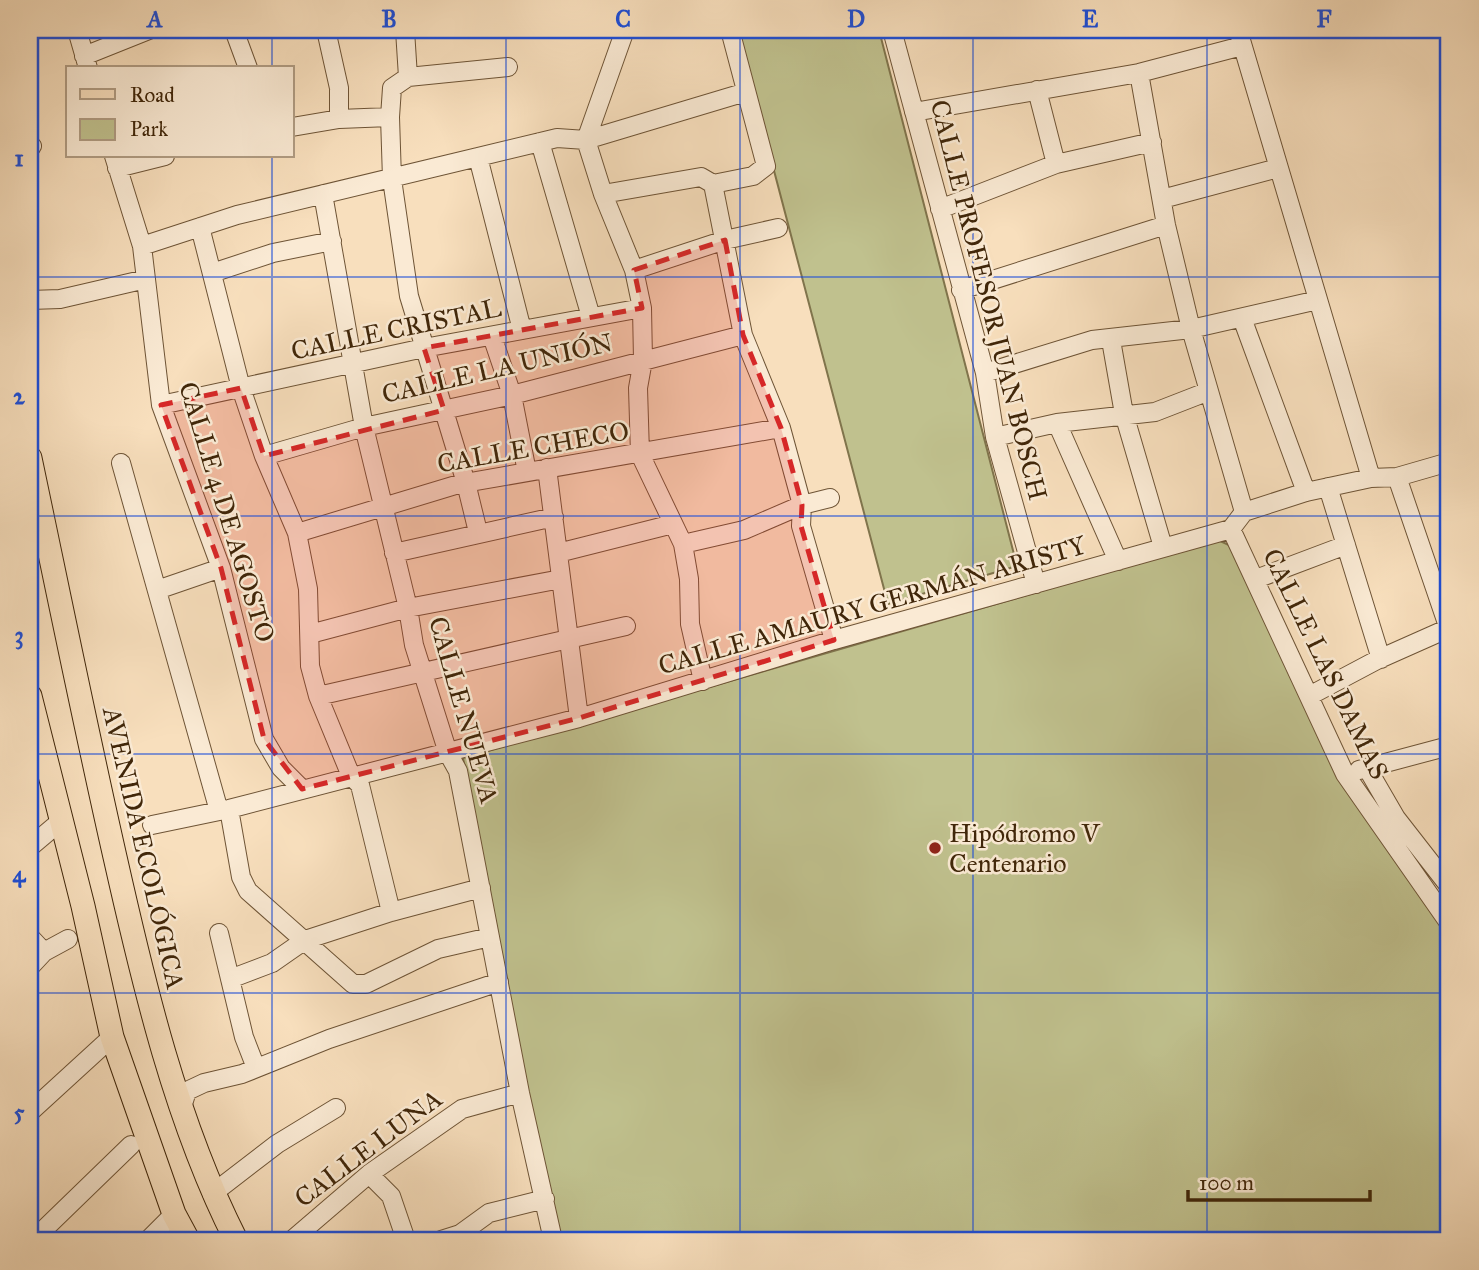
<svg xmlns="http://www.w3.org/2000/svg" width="1479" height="1270" viewBox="0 0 1479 1270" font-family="'IM FELL Great Primer',serif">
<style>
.green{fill:#c0c18e;stroke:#80744c;stroke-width:2}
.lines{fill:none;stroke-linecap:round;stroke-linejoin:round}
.minor-casing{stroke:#6e5436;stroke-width:20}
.major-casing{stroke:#402609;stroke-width:25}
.minor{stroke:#faead4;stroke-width:18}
.major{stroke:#f8dfbd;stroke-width:23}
.marked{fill:#d62828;fill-opacity:0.2;stroke:#d62828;stroke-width:5;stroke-dasharray:14 9;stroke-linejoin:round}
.grid{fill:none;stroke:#1d4ed8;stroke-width:2;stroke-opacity:0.55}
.poi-dot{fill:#8f2418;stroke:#faead4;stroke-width:2.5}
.labels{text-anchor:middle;stroke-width:5;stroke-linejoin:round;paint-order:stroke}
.street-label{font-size:26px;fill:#402609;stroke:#faead4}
.poi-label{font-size:26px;fill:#402609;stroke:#faead4;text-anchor:start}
.neatline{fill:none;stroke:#1d4ed8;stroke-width:2.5}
.grid-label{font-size:23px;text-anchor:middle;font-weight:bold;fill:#1d4ed8}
</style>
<rect width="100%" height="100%" fill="#f8dfbd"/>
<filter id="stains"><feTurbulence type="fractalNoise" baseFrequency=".00286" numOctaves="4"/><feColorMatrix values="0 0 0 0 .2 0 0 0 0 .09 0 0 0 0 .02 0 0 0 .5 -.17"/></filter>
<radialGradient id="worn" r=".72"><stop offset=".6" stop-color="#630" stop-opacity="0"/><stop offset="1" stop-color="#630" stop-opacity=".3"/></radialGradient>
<!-- green -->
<path class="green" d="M 737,30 L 879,30 L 1017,566 L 888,604 Z
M 1218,540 L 1231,546 L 1312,715 L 1449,931 L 1449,1240 L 556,1240 L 463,758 Z"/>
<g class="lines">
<!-- minor casing -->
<g class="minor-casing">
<path id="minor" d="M 77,30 L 88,68
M 234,30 L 248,68
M 326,30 L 339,88 L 339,119
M 405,30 L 408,77 L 508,67
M 625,30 L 586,140 L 603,194 L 634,270 L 642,308 L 643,360 L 638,388 L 640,454 L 683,544 L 689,579 L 690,624 L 703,681
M 892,30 L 985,373 L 995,437 L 1036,584
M 1238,30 L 1371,478
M 84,56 L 149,30
M 1139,73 L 1166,225 L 1191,329 L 1244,512
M 408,77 L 392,88 L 390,117 L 392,179 L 409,296 L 466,483 L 478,532
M 1037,90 L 1056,164
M 914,112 L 1139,73 L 1242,46
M 292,127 L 339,119 L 390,117
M 540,142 L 591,317
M 30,147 L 32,146
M 114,156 L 142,246 L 161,405 L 221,568 L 264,739 L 281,768 L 302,789
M 478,157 L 522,330
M 117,168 L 165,156
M 713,184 L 743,335 L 781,428 L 802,505 L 801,526 L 834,640
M 713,184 L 753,176 L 766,166 L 730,30
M 323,194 L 364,427 L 408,608 L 414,645 L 448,753 L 458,771 L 520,1093 L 553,1240
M 603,194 L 701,177 L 713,184
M 1162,199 L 1278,168
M 940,209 L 1056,164 L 1152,142
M 200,227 L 241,388 L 264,456 L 297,533 L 308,589 L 310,666 L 318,696 L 351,776 L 360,785 L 391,912
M 142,246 L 237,215 L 478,157 L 557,138 L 586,140 L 746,92
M 634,270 L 725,240 L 778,228
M 212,273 L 273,253 L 332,241
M 961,290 L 1166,225
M 30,300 L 60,299 L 146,279
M 1242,318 L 1306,492
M 492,336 L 512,395 L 527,472
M 1111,340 L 1124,414 L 1163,547
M 985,373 L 1092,340 L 1191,329 L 1318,300
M 161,405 L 424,348 L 642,308
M 1057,423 L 1118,561
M 995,437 L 1057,423 L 1155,412 L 1209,391
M 264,456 L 364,427 L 512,395 L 743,335
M 121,463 L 219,811
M 547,468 L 579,718
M 1397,477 L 1449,629
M 1328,487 L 1381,659
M 1231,529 L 1345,774 L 1449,923
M 297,533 L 459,484 L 781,428
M 683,544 L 744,530 L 802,505 L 830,498
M 394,553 L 554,517
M 558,553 L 673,524
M 1256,579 L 1346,545
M 157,590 L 221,568
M 310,634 L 408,608 L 561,579
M 1311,695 L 1377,660 L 1449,628
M 318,696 L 626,626
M 1367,768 L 1396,818 L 1449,886
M 1359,770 L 1449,746
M 229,809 L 241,877 L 248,891 L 353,984 L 366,984 L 438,949 L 490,937
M 152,825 L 229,809 L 579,718 L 834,640 L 1231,529 L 1244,512 L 1306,492 L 1371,478 L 1397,477 L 1449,462
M 30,847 L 62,820
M 219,933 L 244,1037 L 256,1068
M 30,937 L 44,952
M 30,967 L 44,952 L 68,939
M 230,979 L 272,963 L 305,940 L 391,912 L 481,888
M 182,1107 L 187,1091 L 204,1083 L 242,1074 L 329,1039 L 499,982
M 30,1112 L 112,1037
M 369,1174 L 391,1196 L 406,1240
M 212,1194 L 277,1144 L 336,1108
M 33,1240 L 131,1145
M 148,1240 L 174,1214
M 292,1240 L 369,1174 L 462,1109 L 520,1093
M 441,1240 L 460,1234 L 489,1213 L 545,1199"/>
</g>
<!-- major casing -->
<g class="major-casing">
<path id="major" d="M 30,458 C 58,591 85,725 115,857 C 144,986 176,1122 236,1240
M 30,696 L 83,906 L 112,1037 L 174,1214 L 188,1240"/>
</g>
<!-- minor -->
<use href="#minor" class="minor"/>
<!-- major -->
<use href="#major" class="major"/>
</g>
<!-- marked area -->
<path class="marked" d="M 725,240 L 743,335 L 781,428 L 802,505 L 801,526 L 834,640 L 579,718 L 302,789 L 264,739 L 221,568 L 161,405 L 241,388 L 264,456 L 444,410 L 424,348 L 642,308 L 634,270 Z"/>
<!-- grid -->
<path class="grid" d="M 272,30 L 272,68M 506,30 L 506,1240M 740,30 L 740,1240M 973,30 L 973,1240M 1207,30 L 1207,1240M 272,156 L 272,1240M 30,277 L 1449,277M 30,516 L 1449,516M 30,754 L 1449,754M 30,993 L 1449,993"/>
<!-- markers -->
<circle class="poi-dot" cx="935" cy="848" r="7"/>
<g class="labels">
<!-- street labels -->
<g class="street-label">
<text transform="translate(989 300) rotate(76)" y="9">CALLE PROFESOR JUAN BOSCH</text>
<text transform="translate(396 329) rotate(-12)" y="9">CALLE CRISTAL</text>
<text transform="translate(497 368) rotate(-13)" y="9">CALLE LA UNIÓN</text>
<text transform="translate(533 447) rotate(-10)" y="9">CALLE CHECO</text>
<text transform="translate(227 512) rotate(73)" y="9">CALLE 4 DE AGOSTO</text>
<text transform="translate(872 605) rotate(-16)" y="9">CALLE AMAURY GERMÁN ARISTY</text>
<text transform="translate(1326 664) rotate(64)" y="9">CALLE LAS DAMAS</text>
<text transform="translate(464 710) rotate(74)" y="9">CALLE NUEVA</text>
<text transform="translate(144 848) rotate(77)" y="9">AVENIDA ECOLÓGICA</text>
<text transform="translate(368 1148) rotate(-37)" y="9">CALLE LUNA</text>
</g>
<!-- poi labels -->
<g class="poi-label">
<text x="949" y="842">Hipódromo V<tspan x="949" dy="30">Centenario</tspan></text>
</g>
</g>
<!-- margin -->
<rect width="1479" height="1270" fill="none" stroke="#f8dfbd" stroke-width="77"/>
<!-- legend -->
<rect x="66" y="66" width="228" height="91" fill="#faead4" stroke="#b09c83" stroke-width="2"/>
<rect x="80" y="89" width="35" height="10" fill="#f8dfbd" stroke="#b09c83" stroke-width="2"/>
<text x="130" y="102" font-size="21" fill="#402609">Road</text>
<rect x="80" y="119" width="35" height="21" fill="#c0c18e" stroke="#b09c83" stroke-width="2"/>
<text x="130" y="136" font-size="21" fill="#402609">Park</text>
<!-- scale -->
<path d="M1188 1190v10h182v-10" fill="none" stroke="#402609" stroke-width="3.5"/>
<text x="1199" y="1190" font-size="21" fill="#402609" stroke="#faead4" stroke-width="5" paint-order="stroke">100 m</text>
<rect x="38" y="38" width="1402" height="1194" class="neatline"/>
<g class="grid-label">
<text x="155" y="27">A</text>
<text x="389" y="27">B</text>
<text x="623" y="27">C</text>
<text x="856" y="27">D</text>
<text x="1090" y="27">E</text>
<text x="1324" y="27">F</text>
<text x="19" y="166">1</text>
<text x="19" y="404">2</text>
<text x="19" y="643">3</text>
<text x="19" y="882">4</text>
<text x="19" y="1120">5</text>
</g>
<rect width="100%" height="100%" filter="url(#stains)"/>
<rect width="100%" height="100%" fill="url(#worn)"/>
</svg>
